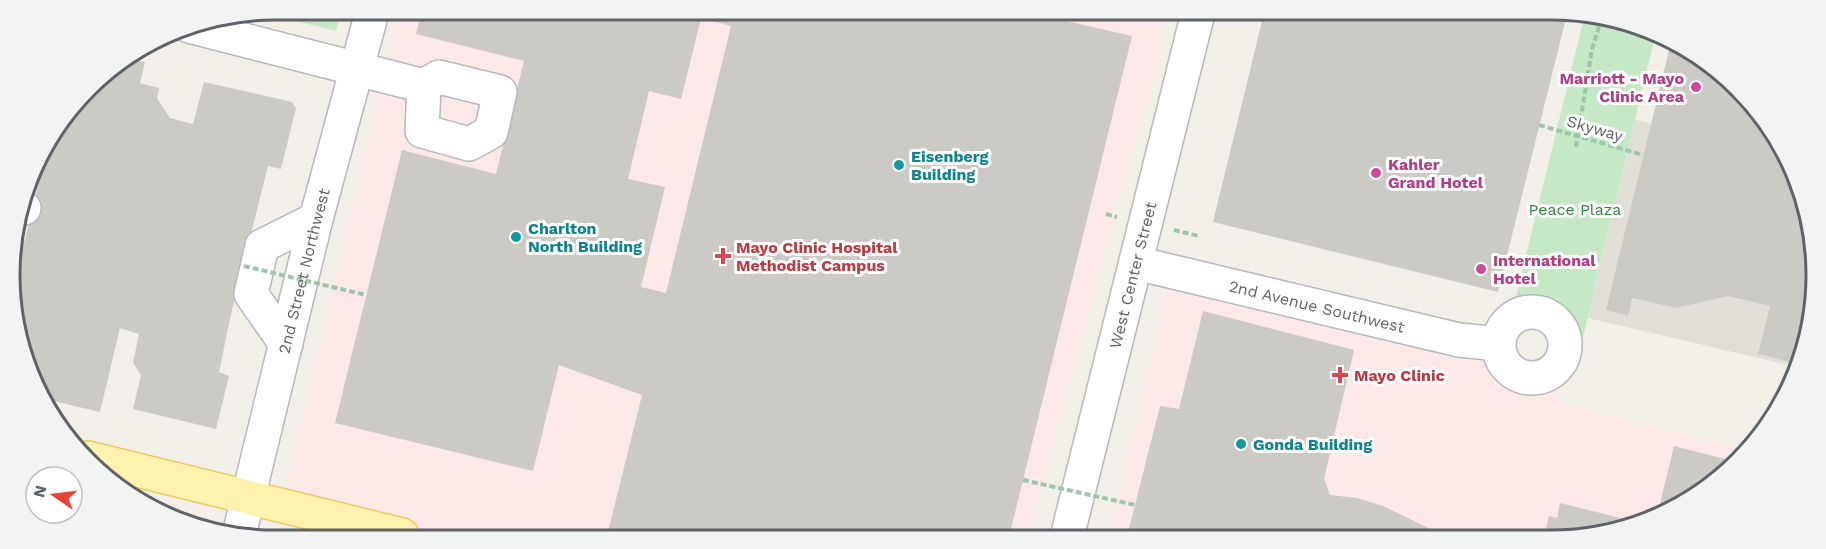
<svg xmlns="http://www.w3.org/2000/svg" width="1826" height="549" viewBox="0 0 1826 549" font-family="'Work Sans',sans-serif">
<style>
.education{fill:#e1ded6}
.medical{fill:#fce8e6}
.green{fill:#c5e8c5}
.building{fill:#cccac5;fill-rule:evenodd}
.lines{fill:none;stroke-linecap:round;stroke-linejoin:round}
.minor-casing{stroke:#b5b8bc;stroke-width:36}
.major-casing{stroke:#f2c960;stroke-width:36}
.path{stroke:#9cc7a9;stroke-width:4;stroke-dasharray:6 3;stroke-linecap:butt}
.minor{stroke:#fff;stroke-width:33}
.major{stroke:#fff2af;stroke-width:33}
.path-bridge{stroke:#9cc7a9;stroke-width:4;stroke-dasharray:6 3;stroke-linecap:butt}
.hotel-dot{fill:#d1479c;stroke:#fff;stroke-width:2}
.culture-dot{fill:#0f9aa8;stroke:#fff;stroke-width:2}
.health-dot{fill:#e0444e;stroke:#fff;stroke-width:2}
.labels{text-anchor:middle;stroke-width:6;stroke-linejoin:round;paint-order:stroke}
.hotel-label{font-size:16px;font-weight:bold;fill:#b23c85;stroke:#fff;text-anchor:start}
.street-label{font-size:16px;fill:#5f6368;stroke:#fff}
.culture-label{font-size:16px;font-weight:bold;fill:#0d838f;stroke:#fff;text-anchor:start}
.park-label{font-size:16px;fill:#348238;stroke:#fff}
.health-label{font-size:16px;font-weight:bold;fill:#be3a42;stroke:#fff;text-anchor:start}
.rim{fill:none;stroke:#5f6368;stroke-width:3}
</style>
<rect width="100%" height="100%" fill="#f1efe8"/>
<!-- education -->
<path class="education" d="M 1635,120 L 1784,155 L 1812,223 L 1812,327 L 1797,367 L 1588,318 Z"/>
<!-- medical -->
<path class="medical" d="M 400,9 L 1170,12 L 1028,537 L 443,535 L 284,499 Z
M 1173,271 L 1499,344 L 1566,405 L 1746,450 L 1727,474 L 1669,513 L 1586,538 L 1108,537 Z"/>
<!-- green -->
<path class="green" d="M 275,9 L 341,9 L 336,31 L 260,12 Z
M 1585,14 L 1604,14 L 1655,36 L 1580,350 L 1550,311 L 1513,309 Z"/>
<!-- building -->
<path class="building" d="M 422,10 L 1045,12 L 1044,16 L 1132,36 L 1009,537 L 607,536 L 642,395 L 559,365 L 533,471 L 335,423 L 402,150 L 496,174 L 524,61 L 416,34 ZM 701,18 L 731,26 L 666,293 L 641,287 L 665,187 L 628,179 L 649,91 L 681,99 Z
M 1264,13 L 1567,14 L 1498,292 L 1213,222 Z
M 1671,42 L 1699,54 L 1772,127 L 1812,223 L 1812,327 L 1798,364 L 1758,354 L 1770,306 L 1728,296 L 1676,308 L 1632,298 L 1628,316 L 1606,310 Z
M 127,58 L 145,62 L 140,83 L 159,88 L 157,98 L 170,118 L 193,124 L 204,82 L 292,102 L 296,108 L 281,169 L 268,166 L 231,314 L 219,372 L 229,376 L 216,429 L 133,409 L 141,375 L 133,363 L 139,334 L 120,328 L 100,412 L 45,399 L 18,344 L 11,240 L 24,243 L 41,175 L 32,173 L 37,157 L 99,75 Z
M 1203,311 L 1354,350 L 1324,479 L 1330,495 L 1357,498 L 1383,506 L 1447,537 L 1127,537 L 1160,406 L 1179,409 Z
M 1674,446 L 1737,462 L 1727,474 L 1669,513 L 1657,516 Z
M 1560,503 L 1637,522 L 1586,538 L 1544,538 L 1549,516 L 1557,518 Z"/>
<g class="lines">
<!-- minor casing -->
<g class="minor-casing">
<g id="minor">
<path d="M 189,26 L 424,86 L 439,77 L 500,92 L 491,132 L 469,144 L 422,131 L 424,86"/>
<path d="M 21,208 L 24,208"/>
<path id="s1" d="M 1136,263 L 1459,340 L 1499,344"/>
<circle cx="1532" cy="345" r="33"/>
<path d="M 286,344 L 251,294 L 262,246 L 316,219"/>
<path id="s2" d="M 239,535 L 316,219 L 373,9"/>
<path id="s3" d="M 1067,537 L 1198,13"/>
</g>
</g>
<!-- major casing -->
<g class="major-casing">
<path id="major" d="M 88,458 L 402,535"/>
</g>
<!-- path -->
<path class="path" d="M 325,9 L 329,18
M 1576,147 L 1592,49 L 1603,14
M 1106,214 L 1117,217
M 1174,230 L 1199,236"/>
<!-- minor -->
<use href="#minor" class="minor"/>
<!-- major -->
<use href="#major" class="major"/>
<!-- path-bridge -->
<path class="path-bridge" d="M 1539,125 L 1643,155
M 244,266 L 366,295
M 1023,480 L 1135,505"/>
</g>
<!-- markers -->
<g class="hotel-dot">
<circle cx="1696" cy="87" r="6"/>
<circle cx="1376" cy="173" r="6"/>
<circle cx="1481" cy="269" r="6"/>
</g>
<g class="culture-dot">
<circle cx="899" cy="165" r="6"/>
<circle cx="516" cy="237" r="6"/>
<circle cx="1241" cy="444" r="6"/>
</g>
<g class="health-dot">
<path d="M720 247h6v6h6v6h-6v6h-6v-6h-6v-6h6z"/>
<path d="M1337 366h6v6h6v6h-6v6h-6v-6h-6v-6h6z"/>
</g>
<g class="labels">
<!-- hotel labels -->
<g class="hotel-label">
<text x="1684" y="84" text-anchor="end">Marriott - Mayo<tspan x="1684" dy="18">Clinic Area</tspan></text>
<text x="1388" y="170">Kahler<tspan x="1388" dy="18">Grand Hotel</tspan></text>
<text x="1493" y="266">International<tspan x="1493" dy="18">Hotel</tspan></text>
</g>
<!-- street labels -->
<g class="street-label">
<text transform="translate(1595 128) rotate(16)" y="6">Skyway</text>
<text dy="6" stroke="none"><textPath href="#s2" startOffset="272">2nd Street Northwest</textPath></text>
<text dy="6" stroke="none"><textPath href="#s3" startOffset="270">West Center Street</textPath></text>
<text dy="6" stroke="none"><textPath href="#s1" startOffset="186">2nd Avenue Southwest</textPath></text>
</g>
<!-- culture labels -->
<g class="culture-label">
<text x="911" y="162">Eisenberg<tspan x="911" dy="18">Building</tspan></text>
<text x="528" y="234">Charlton<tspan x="528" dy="18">North Building</tspan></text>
<text x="1253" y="450">Gonda Building</text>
</g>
<!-- park labels -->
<g class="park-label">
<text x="1575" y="215">Peace Plaza</text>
</g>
<!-- health labels -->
<g class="health-label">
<text x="736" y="253">Mayo Clinic Hospital<tspan x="736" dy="18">Methodist Campus</tspan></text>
<text x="1354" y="381">Mayo Clinic</text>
</g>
</g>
<!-- crop -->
<path d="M0 0H1826V549H0ZM275 20H1551A255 255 0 0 1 1806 275V275A255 255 0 0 1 1551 530H275A255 255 0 0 1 20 275V275A255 255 0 0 1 275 20Z" fill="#f2f3f3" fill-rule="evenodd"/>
<path class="rim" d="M275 20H1551A255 255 0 0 1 1806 275V275A255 255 0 0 1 1551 530H275A255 255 0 0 1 20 275V275A255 255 0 0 1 275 20Z"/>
<!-- north arrow -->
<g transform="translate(54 495) rotate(284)"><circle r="28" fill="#ffffff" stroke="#bfc1c3" stroke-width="1.5"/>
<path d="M0-4.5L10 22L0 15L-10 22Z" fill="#ea4335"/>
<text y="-9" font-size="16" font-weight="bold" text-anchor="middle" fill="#5f6368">N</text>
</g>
</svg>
